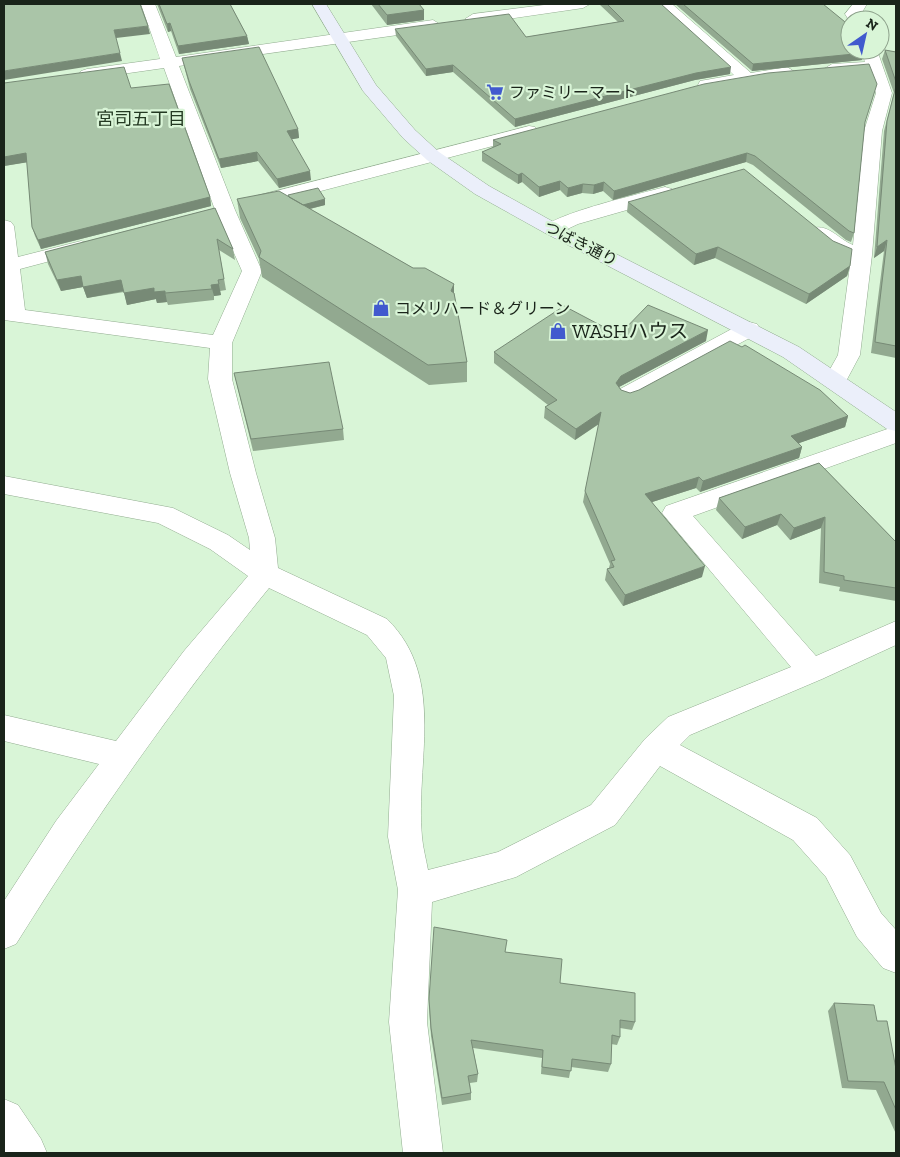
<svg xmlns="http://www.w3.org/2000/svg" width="900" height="1157" viewBox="0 0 900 1157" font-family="'Zilla Slab','Noto Sans JP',serif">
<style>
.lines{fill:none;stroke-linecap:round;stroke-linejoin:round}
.street-casing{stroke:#92ac90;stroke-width:1}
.secondary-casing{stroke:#92ac90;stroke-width:1}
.street{fill:#fff;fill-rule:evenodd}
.secondary{fill:#ebeffa;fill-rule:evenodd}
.wall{fill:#92a990}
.shaded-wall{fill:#778a76}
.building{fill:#aac5a8;stroke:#778a76}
.labels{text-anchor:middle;stroke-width:4.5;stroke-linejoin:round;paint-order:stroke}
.far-poi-label{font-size:16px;fill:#1a241a;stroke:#d9f5d7;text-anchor:start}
.far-street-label{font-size:16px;fill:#1a241a;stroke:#d9f5d7}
.far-neighbourhood-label{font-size:18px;fill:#233922;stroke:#d9f5d7}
.poi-label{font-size:20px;fill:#1a241a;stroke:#d9f5d7;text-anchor:start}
</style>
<rect width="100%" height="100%" fill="#d9f5d7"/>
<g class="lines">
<!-- street casing -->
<g class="street-casing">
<path id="street" d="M 141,4 L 155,4 L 176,57 L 433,20 L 441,25 L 433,30 L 179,66 L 235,210 L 262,271 L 232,343 L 232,379 L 256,473 L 275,538 L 278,568 L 387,619 C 447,678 415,762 422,837 C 423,848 426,859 428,870 L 498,852 L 591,805 L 645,739 L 668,717 L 791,667 L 662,513 L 666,506 L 896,426 L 896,443 L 693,516 L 816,656 L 896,621 L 896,645 L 822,679 L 690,735 L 680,745 L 817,818 L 850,855 L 881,913 L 896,930 L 896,973 L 883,968 L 857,937 L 826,877 L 793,840 L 660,766 L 615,825 L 516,877 L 432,902 L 427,1022 L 443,1153 L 403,1153 L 389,1022 L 398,890 L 388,837 L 394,696 L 386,658 L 367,635 L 269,588 C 176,702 94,819 16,944 L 4,949 L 4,901 L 56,821 L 99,764 L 4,741 L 4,715 L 116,741 L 184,651 L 248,576 L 210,549 L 158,523 L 4,494 L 4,476 L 173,508 L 228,535 L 250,550 L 249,538 L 230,473 L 208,379 L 210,348 L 4,320 L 4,220 L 11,222 L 14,226 L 18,257 L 81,241 L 88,243 L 91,247 L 88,251 L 20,269 L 25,310 L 213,335 L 242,271 L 215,210 L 164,68 L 87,79 L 81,77 L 79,74 L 81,71 L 87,69 L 160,59 Z
M 552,4 L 590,4 L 583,8 L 473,24 L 465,19 L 473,14 Z
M 656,4 L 672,4 L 751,73 L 787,67 L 795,72 L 787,77 L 706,90 L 700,89 L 698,85 L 700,81 L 734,75 Z
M 853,4 L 867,4 L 861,14 L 864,20 L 850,20 L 850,22 L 845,14 Z
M 861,50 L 877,50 L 892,93 L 882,131 L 872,255 L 860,355 L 844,385 L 836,387 L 828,385 L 824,380 L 838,355 L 851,258 L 831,250 L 810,232 L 813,228 C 829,224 838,239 853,245 L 864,131 L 876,93 L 868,71 L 832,74 L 824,69 L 832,64 L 865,62 Z
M 529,126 L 535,127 L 538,131 L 535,135 L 248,210 L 241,208 L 238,204 L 241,200 Z
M 665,187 L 672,189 L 675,193 L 672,197 L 578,224 L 559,233 L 545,233 L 542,229 C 552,214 643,193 665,187 Z
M 749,322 L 757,324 L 760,329 L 757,334 L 636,399 L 628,402 L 620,399 L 616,394 L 620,389 L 741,324 Z
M 4,1099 L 18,1105 L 41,1139 L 47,1153 L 4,1153 Z"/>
</g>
<!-- secondary casing -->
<g class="secondary-casing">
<path id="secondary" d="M 312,4 L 326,4 L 376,85 L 415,130 L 439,152 L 489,186 L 559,225 L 799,347 L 896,412 L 896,431 L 887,429 L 783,357 L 545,233 L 475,194 L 427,160 L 403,138 L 363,91 Z"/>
</g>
<!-- street -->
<use href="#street" class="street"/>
<!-- secondary -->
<use href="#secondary" class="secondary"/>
</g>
<!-- wall -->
<path class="wall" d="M 157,4 L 230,4 L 247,36 L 249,44 L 179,54 L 171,31 L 168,32 Z
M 371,4 L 419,4 L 424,10 L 424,20 L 387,25 Z
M 599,4 L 661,4 L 730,74 L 695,80 L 515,127 L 453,72 L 426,76 L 396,36 L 395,29 L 526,37 L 618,22 Z
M 675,4 L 823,4 L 862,60 L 752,71 Z
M 885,50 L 896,52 L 896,358 L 871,353 L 884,251 L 874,258 L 884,131 L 894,93 L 882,59 Z
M 182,58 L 298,129 L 299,138 L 291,139 L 311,180 L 279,188 L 258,161 L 221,168 L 190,89 Z
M 4,83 L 131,88 L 210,197 L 211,206 L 41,249 L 35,236 L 32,227 L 27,162 L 4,166 Z
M 865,123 L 854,233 L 851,242 L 846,240 L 753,165 L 746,162 L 613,200 L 603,191 L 593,194 L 582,193 L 567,197 L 560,190 L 539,197 L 522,182 L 518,184 L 482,161 L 482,152 L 493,148 L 493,140 Z
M 288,196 L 325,205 L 310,209 L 413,268 L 454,284 L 454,293 L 467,362 L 467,382 L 429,385 L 262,277 L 259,259 L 240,218 L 237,199 Z
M 628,202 L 850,266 L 847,276 L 806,304 L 715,258 L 694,265 L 627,212 Z
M 215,208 L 233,249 L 235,260 L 219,250 L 226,290 L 220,291 L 221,295 L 214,296 L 214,300 L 168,305 L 167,302 L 157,303 L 156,299 L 127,305 L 124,292 L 87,298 L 83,287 L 61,291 L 48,264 L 45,252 Z
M 619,335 L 706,341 L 619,387 L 621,390 L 630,393 L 848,416 L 845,427 L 799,443 L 802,447 L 799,458 L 700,492 L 696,488 L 652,502 L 702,577 L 623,606 L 605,580 L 607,569 L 609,568 L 610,564 L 583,502 L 585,491 L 599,424 L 575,440 L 544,418 L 545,407 L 548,405 L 494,363 L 494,352 Z
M 234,373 L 343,429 L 344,440 L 253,451 Z
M 819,463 L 896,542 L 896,601 L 839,591 L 840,587 L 819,583 L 821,528 L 790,540 L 777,525 L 742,539 L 716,510 L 719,498 Z
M 506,952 L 560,983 L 635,1022 L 632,1030 L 620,1028 L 620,1037 L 617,1045 L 611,1044 L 611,1064 L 608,1072 L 571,1067 L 569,1078 L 541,1074 L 542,1058 L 473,1048 L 478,1074 L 477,1082 L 470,1083 L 471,1093 L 471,1100 L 442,1105 L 431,1036 L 429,1007 Z
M 834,1003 L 877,1021 L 896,1069 L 896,1134 L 876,1090 L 842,1088 L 828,1011 Z"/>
<!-- shaded-wall -->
<path class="shaded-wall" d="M 424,10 L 424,20 L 387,25 L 387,15 Z
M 170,23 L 171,31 L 168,32 L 167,24 Z
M 148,26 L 150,34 L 116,38 L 114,30 Z
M 247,36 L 249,44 L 179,54 L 178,46 Z
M 120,53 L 122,61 L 4,80 L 4,71 Z
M 864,53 L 862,60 L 752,71 L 753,64 Z
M 453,65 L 453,72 L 426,76 L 426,69 Z
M 731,67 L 730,74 L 695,80 L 515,127 L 515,119 L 696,73 Z
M 298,129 L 299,138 L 288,140 L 287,131 Z
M 257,152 L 258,161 L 221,168 L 219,159 Z
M 26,153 L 29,162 L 4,166 L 4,157 Z
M 747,153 L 746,162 L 613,200 L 614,191 Z
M 310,171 L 311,180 L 279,188 L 277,179 Z
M 522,173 L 522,182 L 518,184 L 518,175 Z
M 560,181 L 560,190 L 539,197 L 539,187 Z
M 604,182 L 603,191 L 593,194 L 594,185 Z
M 583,184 L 582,193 L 567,197 L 568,188 Z
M 210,197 L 211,206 L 41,249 L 38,240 Z
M 325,199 L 325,205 L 297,212 L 296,206 Z
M 887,240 L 884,251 L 874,258 L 877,247 Z
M 718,247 L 715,258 L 694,265 L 696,254 Z
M 850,266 L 847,276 L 806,304 L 809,294 Z
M 81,276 L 121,280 L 124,291 L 87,298 L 83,287 L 61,291 L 57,280 Z
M 218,280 L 221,295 L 214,296 L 211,285 Z
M 454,284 L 454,304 L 451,291 Z
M 154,288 L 165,291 L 167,302 L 157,303 L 156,299 L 127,305 L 124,293 Z
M 708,330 L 706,341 L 619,387 L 616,383 L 621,376 Z
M 601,412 L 600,423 L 575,440 L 576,429 Z
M 848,416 L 845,427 L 788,447 L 791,436 Z
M 802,447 L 799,458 L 700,492 L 703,481 Z
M 699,477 L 696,488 L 643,505 L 645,494 Z
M 781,514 L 777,525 L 742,539 L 745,527 Z
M 825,517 L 821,528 L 790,540 L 794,528 Z
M 705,566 L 702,577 L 623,606 L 625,595 Z"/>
<!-- building -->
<path class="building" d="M 4,4 L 140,4 L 148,26 L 114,30 L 120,53 L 4,71 Z
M 159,4 L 230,4 L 247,36 L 178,46 L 170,23 L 167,24 Z
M 378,4 L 419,4 L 424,10 L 387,15 Z
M 607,4 L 661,4 L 731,67 L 696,73 L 515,119 L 453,65 L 426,69 L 395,29 L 509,14 L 526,37 L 624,21 Z
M 683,4 L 823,4 L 850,26 L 850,50 L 864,50 L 864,53 L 753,64 Z
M 259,47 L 298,129 L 287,131 L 310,171 L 277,179 L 257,152 L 219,159 L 189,81 L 182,58 Z
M 885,50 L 896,52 L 896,82 Z
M 869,64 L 877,84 L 865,122 L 854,233 L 849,231 L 755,156 L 747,153 L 614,191 L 604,182 L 594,185 L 583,184 L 568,188 L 560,181 L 539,187 L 522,173 L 518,175 L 482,152 L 501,144 L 493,140 L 704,84 L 768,73 Z
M 124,67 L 131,88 L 169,84 L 210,197 L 38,240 L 32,227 L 26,153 L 4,157 L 4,83 Z
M 896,86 L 896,346 L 875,342 L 887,240 L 877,247 L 887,121 Z
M 744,169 L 833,241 L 852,249 L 850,266 L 809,294 L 718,247 L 696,254 L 628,202 Z
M 318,188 L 325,199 L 303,205 L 289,197 L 288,195 Z
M 279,191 L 413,268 L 425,268 L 454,284 L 451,291 L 454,293 L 467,362 L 428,365 L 259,257 L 261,251 L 237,199 Z
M 215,208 L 233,249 L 217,239 L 224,279 L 218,280 L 219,284 L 211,285 L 212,289 L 165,293 L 165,291 L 154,292 L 154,288 L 124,293 L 121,280 L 83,287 L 81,276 L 57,280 L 45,252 Z
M 648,305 L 708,330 L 621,376 L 616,383 L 621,390 L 630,393 L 639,390 L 730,341 L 742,347 L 745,345 L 820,390 L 848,416 L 791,436 L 802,447 L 703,481 L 699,477 L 645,494 L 705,566 L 625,595 L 607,569 L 614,567 L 611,561 L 615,560 L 585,491 L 601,412 L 576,429 L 545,407 L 557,400 L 494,352 L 564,306 L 619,335 Z
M 329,362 L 343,429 L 251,439 L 234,373 Z
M 819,463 L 896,542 L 896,588 L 844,580 L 844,576 L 824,572 L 825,517 L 794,528 L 781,514 L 745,527 L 719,498 Z
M 434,927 L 507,940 L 505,952 L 562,959 L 560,983 L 635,993 L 635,1022 L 620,1020 L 620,1037 L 612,1035 L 611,1064 L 572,1059 L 571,1071 L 542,1067 L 543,1050 L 471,1040 L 478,1074 L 468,1076 L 471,1093 L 442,1098 L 431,1028 L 429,999 Z
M 834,1003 L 874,1005 L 877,1021 L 887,1021 L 896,1069 L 896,1110 L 884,1082 L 848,1081 Z"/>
<!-- icons -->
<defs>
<g id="supermarket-bare" transform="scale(1.35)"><path d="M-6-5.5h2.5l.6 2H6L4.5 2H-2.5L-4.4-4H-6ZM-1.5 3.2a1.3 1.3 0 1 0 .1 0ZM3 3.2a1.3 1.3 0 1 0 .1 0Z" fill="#415ace" stroke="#d9f5d7" stroke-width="2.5" paint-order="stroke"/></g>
<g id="shop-bare" transform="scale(1.35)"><path d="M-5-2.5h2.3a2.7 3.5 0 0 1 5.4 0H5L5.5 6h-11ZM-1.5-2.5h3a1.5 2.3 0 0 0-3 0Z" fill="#415ace" stroke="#d9f5d7" stroke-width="2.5" paint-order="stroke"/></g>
</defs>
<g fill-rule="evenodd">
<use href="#supermarket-bare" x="495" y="92"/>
<use href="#shop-bare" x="381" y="308"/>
<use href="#shop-bare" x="558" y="331"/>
</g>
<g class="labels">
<!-- far-poi labels -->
<g class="far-poi-label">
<text x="509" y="98">ファミリーマート</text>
<text x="395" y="314">コメリハード＆グリーン</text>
</g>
<!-- far-street labels -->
<g class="far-street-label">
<text transform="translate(581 243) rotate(27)" y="6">つばき通り</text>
</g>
<!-- far-neighbourhood labels -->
<g class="far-neighbourhood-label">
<text x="141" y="125">宮司五丁目</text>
</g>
<!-- poi labels -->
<g class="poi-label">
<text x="572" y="338">WASHハウス</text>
</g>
</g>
<!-- border -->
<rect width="900" height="1157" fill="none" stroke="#1a241a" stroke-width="10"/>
<!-- north arrow -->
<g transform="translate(865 35) rotate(34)"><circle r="24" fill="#d9f5d7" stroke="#8da18b"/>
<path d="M0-4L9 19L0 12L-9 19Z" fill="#415ace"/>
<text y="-8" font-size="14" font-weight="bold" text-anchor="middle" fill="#1a241a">N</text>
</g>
</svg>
